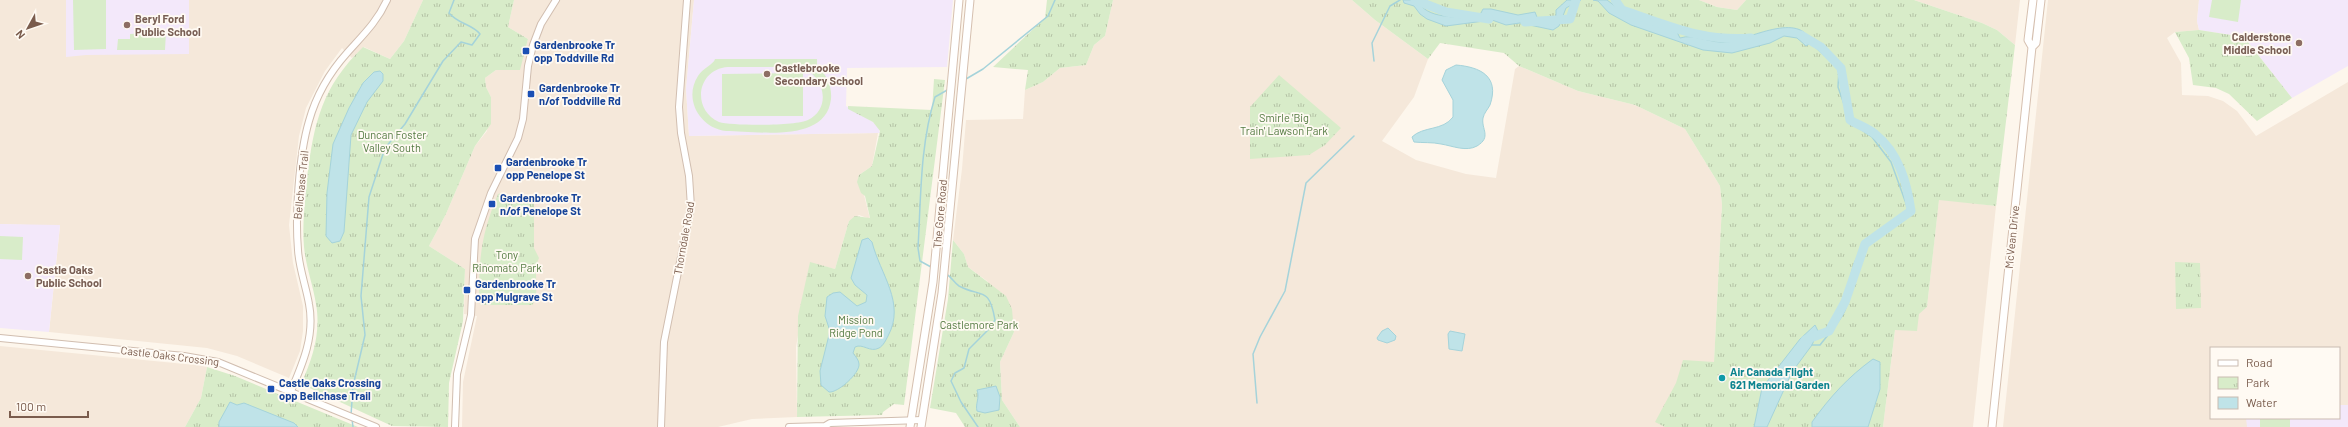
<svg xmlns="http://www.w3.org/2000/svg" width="2348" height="427" viewBox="0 0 2348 427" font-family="Barlow,sans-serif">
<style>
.residential{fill:#f5e8da;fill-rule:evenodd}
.education{fill:#f3e8fa}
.grass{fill:#d8ecc9;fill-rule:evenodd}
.park{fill:url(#park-tufts)}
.water{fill:#bfe3e8;stroke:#a5d3da}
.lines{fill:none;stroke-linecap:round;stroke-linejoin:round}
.stream{stroke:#a5d3da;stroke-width:1.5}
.river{stroke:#bfe3e8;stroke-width:9}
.tertiary-casing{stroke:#d1beb0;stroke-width:8}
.secondary-casing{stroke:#d6c0b0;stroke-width:9}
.tertiary{stroke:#fff;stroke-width:6}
.secondary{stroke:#fff;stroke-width:7}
.education-dot{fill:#8d6e63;stroke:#fffaf3;stroke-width:1.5}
.transit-dot{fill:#1a4fb4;stroke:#fffaf3;stroke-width:1.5}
.culture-dot{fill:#0f9aa8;stroke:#fffaf3;stroke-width:1.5}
.labels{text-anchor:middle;stroke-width:3.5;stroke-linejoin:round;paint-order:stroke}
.education-label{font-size:11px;font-weight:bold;fill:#785e54;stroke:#fffaf3;text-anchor:start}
.transit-label{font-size:11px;font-weight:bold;fill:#164399;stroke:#fffaf3;text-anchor:start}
.park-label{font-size:11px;fill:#537a41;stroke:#fffaf3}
.street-label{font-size:11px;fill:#7a5c4d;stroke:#fffaf3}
.culture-label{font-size:11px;font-weight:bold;fill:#0d838f;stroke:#fffaf3;text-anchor:start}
</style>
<defs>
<pattern id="park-tufts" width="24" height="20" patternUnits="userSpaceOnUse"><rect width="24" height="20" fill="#d8ecc9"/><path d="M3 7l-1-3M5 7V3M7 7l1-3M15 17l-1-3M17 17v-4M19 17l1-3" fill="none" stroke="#b4c2a5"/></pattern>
</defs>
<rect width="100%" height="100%" fill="#fdf6ec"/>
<!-- residential -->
<path class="residential" d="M 0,0 L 423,0 L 404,41 L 390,59 L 364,47 L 352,58 L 342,48 L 325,71 L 306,108 L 299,136 L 289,225 L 293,263 L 303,306 L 303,331 L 300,351 L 289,378 L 237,356 L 207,348 L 49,332 L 60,226 L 0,224 Z
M 514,0 L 694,0 L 686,89 L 689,136 L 878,133 L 872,166 L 859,175 L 870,219 L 859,215 L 849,221 L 835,269 L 810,263 L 796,347 L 797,417 L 752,419 L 718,427 L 462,427 L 463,382 L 477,316 L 464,314 L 465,269 L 429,246 L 446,214 L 475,146 L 487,131 L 491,97 L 486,87 L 485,78 L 496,70 L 518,70 L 522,60 L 528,39 L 508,27 Z
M 1113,0 L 1352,0 L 1375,20 L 1428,59 L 1414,97 L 1382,141 L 1416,160 L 1466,174 L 1496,178 L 1515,69 L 1519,66 L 1578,91 L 1635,105 L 1685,129 L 1720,186 L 1722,205 L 1714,363 L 1681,427 L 1020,427 L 1002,400 L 1000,362 L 1014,332 L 987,281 L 968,267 L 964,254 L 953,240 L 962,169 L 966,120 L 1023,119 L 1025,90 L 1043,82 L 1060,68 L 1086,65 L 1094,45 L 1105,36 Z
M 1699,0 L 1746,0 L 1737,10 L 1717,7 Z
M 1914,0 L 2020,0 L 2015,45 L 1997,30 L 1982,23 Z
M 2048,0 L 2199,0 L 2197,21 L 2199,30 L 2175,32 L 2167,38 L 2181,63 L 2182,95 L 2208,96 L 2223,101 L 2237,111 L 2256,136 L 2348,82 L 2348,427 L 2003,427 ZM 2211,348 L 2339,348 L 2339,418 L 2211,418 Z
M 1939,199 L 1996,206 L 1973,427 L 1883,427 L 1895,330 L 1927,307 Z
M 0,346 L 195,365 L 207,367 L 201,398 L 185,427 L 0,427 Z"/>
<!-- education -->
<path class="education" d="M 66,0 L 189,0 L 189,54 L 86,55 L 66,57 Z
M 694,0 L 953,0 L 947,67 L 847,68 L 846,106 L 873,122 L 878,126 L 880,133 L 689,136 L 686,89 Z
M 2199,0 L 2348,0 L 2348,66 L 2292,98 L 2244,37 L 2199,30 L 2197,21 Z
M 0,224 L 60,225 L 49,332 L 0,328 Z
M 2339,405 L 2348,405 L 2348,427 L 2247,427 L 2246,418 L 2339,418 Z"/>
<!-- grass -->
<path class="grass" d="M 73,0 L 106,0 L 106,49 L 74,50 Z
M 2212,0 L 2241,0 L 2238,22 L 2209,17 Z
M 166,32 L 165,50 L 117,50 L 118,39 L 130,39 L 130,34 Z
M 715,59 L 817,59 L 817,66 C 827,75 832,86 831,99 C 826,144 757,131 726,131 C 700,128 683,99 698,76 C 702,69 714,64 715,59 ZM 728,67 L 796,67 C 823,70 834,107 808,120 C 797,126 732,126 719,122 C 691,109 697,69 728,67 Z
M 803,73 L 803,116 L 722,116 L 722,74 Z
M 0,236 L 23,237 L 22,260 L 0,259 Z
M 2260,419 L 2290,419 L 2290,427 L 2260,427 Z"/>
<!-- park -->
<path class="park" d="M 423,0 L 514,0 L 508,27 L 528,39 L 520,70 L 496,70 L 485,78 L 486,87 L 491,97 L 491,124 L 475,146 L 446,214 L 429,246 L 465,269 L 463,321 L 449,383 L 448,427 L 392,426 L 301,384 C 313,358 321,332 316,304 C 313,285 306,267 304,247 C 302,224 305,201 307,178 C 314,122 322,87 363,47 L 390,59 L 404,41 Z
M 1047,0 L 1113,0 L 1105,36 L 1094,45 L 1086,65 L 1060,68 L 1043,82 L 1025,90 L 1028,70 L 993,67 L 1045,18 Z
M 1352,0 L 1699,0 L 1717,7 L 1737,10 L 1746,0 L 1914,0 L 1982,23 L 1997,30 L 2015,45 L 1996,206 L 1939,200 L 1927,307 L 1919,314 L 1917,331 L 1895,330 L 1883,427 L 1665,427 L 1655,422 L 1676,383 L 1683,360 L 1714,362 L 1722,205 L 1720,186 L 1685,129 L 1635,105 L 1578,91 L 1519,66 L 1504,53 L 1440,43 L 1428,59 L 1375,20 Z
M 2199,30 L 2244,37 L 2292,98 L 2257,121 L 2229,94 L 2216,88 L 2193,85 L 2189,58 L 2175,32 Z
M 1279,75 L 1341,128 L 1325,145 L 1309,155 L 1250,159 L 1250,107 Z
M 934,79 L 945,80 L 904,405 L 894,404 L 883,412 L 882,415 L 797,417 L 798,316 L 810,262 L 835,269 L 849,221 L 855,216 L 870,218 L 865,196 L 861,193 L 857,182 L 859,175 L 872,166 L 880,131 L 873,122 L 848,109 L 848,106 L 932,110 Z
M 501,193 L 518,200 L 534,202 L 534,248 L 539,258 C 532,271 541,296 532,305 L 483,305 L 480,304 L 479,300 C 479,257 481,235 498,194 Z
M 953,240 L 964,254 L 968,267 L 1006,296 L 1012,309 L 1014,332 L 1000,362 L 1002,400 L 1020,427 L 965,427 L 956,413 L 930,408 L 948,299 Z
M 2175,262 L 2200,263 L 2201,308 L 2176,309 Z
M 207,367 L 235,376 L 358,427 L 185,427 L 201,398 Z"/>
<!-- water -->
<path class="water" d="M 1403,0 L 1417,0 C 1427,20 1456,16 1475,18 L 1481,13 L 1483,9 L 1491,9 L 1518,15 L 1535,12 L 1538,20 L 1544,24 L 1556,19 L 1556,10 L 1567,0 L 1581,0 L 1566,8 L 1559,26 L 1553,30 L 1520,23 L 1506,25 L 1492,20 L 1446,26 L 1427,19 L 1420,14 L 1414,6 L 1404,3 Z
M 1593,0 L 1607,0 C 1627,17 1651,23 1676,30 L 1680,38 C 1694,33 1711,44 1728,42 C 1747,40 1801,10 1811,43 L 1806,46 L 1797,38 L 1784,36 L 1770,43 L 1732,53 L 1703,50 L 1631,25 L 1609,13 L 1598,1 Z
M 1456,65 C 1480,67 1500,76 1490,105 C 1488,109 1484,113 1483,118 C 1481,129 1492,137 1477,146 C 1466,152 1453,146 1441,144 C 1432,142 1423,143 1414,142 L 1412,137 C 1423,126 1443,131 1453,117 L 1453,100 L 1442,80 L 1446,70 Z
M 380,71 L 383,74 L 383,81 L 367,102 L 351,135 L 344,232 L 340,241 L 332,243 L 326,236 L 327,193 L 333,144 L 349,108 L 363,83 L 374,72 Z
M 868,238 L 872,242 C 880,274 906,303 888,336 C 886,340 883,346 879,348 C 870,353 863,343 855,347 L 853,353 C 855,356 859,360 859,364 C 860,373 838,393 829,392 L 821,385 L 820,371 L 830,331 L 825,316 L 827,297 L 833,293 L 840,292 L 857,306 L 866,302 L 867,295 L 855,285 L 851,278 L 862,240 Z
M 1815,325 L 1818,331 L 1812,345 L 1792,372 L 1767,427 L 1754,427 L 1762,388 L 1800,339 Z
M 1388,328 L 1396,336 L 1395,340 L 1387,343 L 1378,340 L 1377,338 L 1382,331 Z
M 1450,331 L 1465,334 L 1462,351 L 1449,349 L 1448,334 Z
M 1873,359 L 1880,362 L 1880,389 L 1868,427 L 1812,427 L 1812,422 C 1830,397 1848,377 1873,359 Z
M 996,386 L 1000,397 L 999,410 L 985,413 L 977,411 C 975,404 980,398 977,390 Z
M 230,402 L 237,405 L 244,403 L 294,423 L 298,427 L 219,427 L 219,422 Z"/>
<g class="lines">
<!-- stream -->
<path class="stream" d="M 1811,43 L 1839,69 L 1838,87 L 1845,107 L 1854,125 L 1872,137 L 1891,162 L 1908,209 C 1899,229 1876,233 1863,249 C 1848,266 1851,287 1846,307 C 1844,317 1827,336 1820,345 L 1812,345
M 1374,61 L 1372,43 L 1390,6 L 1400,0
M 966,79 L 983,69 L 1048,16 L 1055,0
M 931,267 L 920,261 L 918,248 C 921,197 920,145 935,97 L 949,89
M 946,274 C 952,277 954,283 959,286 C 981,298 989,285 995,320 L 987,331 L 969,349 L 964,368 L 955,373 L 951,381 L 961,402 L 978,427
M 1257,403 L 1253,354 L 1260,337 L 1285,291 L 1306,183 L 1354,136
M 351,415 L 353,386 L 365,335 L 361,296 L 369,197 L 385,148 L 405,124 L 443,61 L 461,42 L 472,45 L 480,34 C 472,24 458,24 449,13 L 454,0
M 352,419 L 353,427"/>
<!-- river -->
<path class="river" d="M 1415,0 L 1446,12 L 1489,19
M 1615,0 L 1622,10 C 1667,25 1702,42 1751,38
M 1525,22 L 1570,19 L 1576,0
M 1801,35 L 1821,47 L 1841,68 L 1850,120 C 1858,125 1868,128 1875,134 C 1899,153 1907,183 1911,211 L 1865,244 L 1845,302 L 1829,331 L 1805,340"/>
<!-- tertiary casing -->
<g class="tertiary-casing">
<path id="tertiary" d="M 0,338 L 184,356 L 218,362 L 376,427
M 291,391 C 303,363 315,335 309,304 C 306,286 299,268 298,250 C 295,215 299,155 309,121 C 316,96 330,72 347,53 C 363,35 377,22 387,0
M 455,427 L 457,374 L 471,315 L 475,239 L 491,193 L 518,138 L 523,119 L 528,66 L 533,45 L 541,24 L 556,0
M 661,427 L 664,342 L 691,207 L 689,176 L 681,133 L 679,107 L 687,0
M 789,427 L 825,426 L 830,423 L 922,420"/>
</g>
<!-- secondary casing -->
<g class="secondary-casing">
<path id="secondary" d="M 2032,47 L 2036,43 L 2041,0
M 910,427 L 933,282 L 959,0
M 921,427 L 942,293 L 970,0
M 1992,427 L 2032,47 L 2028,40 L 2033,0"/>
</g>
<!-- tertiary -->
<use href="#tertiary" class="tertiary"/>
<!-- secondary -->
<use href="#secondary" class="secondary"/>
</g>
<!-- markers -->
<g class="education-dot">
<circle cx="127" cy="25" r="4"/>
<circle cx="2299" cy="43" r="4"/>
<circle cx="767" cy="74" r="4"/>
<circle cx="28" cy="276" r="4"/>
</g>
<g class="transit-dot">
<rect x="522" y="47" width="8" height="8" rx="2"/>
<rect x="527" y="90" width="8" height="8" rx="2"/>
<rect x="494" y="164" width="8" height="8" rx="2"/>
<rect x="488" y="200" width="8" height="8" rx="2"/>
<rect x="463" y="286" width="8" height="8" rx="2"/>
<rect x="267" y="385" width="8" height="8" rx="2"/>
</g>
<circle class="culture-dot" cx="1722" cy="378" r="4"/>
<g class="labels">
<!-- education labels -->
<g class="education-label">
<text x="135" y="23">Beryl Ford<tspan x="135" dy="13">Public School</tspan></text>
<text x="2291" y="41" text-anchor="end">Calderstone<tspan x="2291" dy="13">Middle School</tspan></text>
<text x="775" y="72">Castlebrooke<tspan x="775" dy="13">Secondary School</tspan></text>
<text x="36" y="274">Castle Oaks<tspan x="36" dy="13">Public School</tspan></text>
</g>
<!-- transit labels -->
<g class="transit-label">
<text x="534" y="49">Gardenbrooke Tr<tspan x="534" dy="13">opp Toddville Rd</tspan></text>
<text x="539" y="92">Gardenbrooke Tr<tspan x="539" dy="13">n/of Toddville Rd</tspan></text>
<text x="506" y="166">Gardenbrooke Tr<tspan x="506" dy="13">opp Penelope St</tspan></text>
<text x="500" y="202">Gardenbrooke Tr<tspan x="500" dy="13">n/of Penelope St</tspan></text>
<text x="475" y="288">Gardenbrooke Tr<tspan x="475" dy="13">opp Mulgrave St</tspan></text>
<text x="279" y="387">Castle Oaks Crossing<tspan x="279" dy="13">opp Bellchase Trail</tspan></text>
</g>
<!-- park labels -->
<g class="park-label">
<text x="1284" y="122">Smirle 'Big<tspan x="1284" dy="13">Train' Lawson Park</tspan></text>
<text x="392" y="139">Duncan Foster<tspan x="392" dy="13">Valley South</tspan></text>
<text x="507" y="259">Tony<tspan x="507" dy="13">Rinomato Park</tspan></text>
<text x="856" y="324">Mission<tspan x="856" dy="13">Ridge Pond</tspan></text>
<text x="979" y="329">Castlemore Park</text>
</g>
<!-- street labels -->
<g class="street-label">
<text transform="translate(301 185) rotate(-84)" y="4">Bellchase Trail</text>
<text transform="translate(940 214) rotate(-85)" y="4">The Gore Road</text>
<text transform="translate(2012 237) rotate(-84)" y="4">McVean Drive</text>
<text transform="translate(684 238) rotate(-80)" y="4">Thorndale Road</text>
<text transform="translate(170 356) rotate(7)" y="4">Castle Oaks Crossing</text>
</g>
<!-- culture labels -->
<g class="culture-label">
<text x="1730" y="376">Air Canada Flight<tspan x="1730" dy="13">621 Memorial Garden</tspan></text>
</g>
</g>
<!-- legend -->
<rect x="2210" y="347" width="130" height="72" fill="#fffaf3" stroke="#cabbb1"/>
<rect x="2218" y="360" width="20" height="6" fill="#ffffff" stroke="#cabbb1"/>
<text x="2246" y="367" font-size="12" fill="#7a5c4d">Road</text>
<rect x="2218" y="377" width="20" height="12" fill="url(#park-tufts)" stroke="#cabbb1"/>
<text x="2246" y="387" font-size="12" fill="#7a5c4d">Park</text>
<rect x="2218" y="397" width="20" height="12" fill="#bfe3e8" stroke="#cabbb1"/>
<text x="2246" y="407" font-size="12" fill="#7a5c4d">Water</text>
<!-- north arrow -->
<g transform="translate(28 28) rotate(230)" stroke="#fffaf3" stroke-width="3" paint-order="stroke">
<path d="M0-3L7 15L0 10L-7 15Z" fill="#7a5c4d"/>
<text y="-6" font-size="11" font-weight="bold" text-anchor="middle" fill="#7a5c4d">N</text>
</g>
<!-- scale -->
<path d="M10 411v6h78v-6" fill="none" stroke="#7a5c4d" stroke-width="2"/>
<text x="16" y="411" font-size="12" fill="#7a5c4d" stroke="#fffaf3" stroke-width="3" paint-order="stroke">100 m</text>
</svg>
